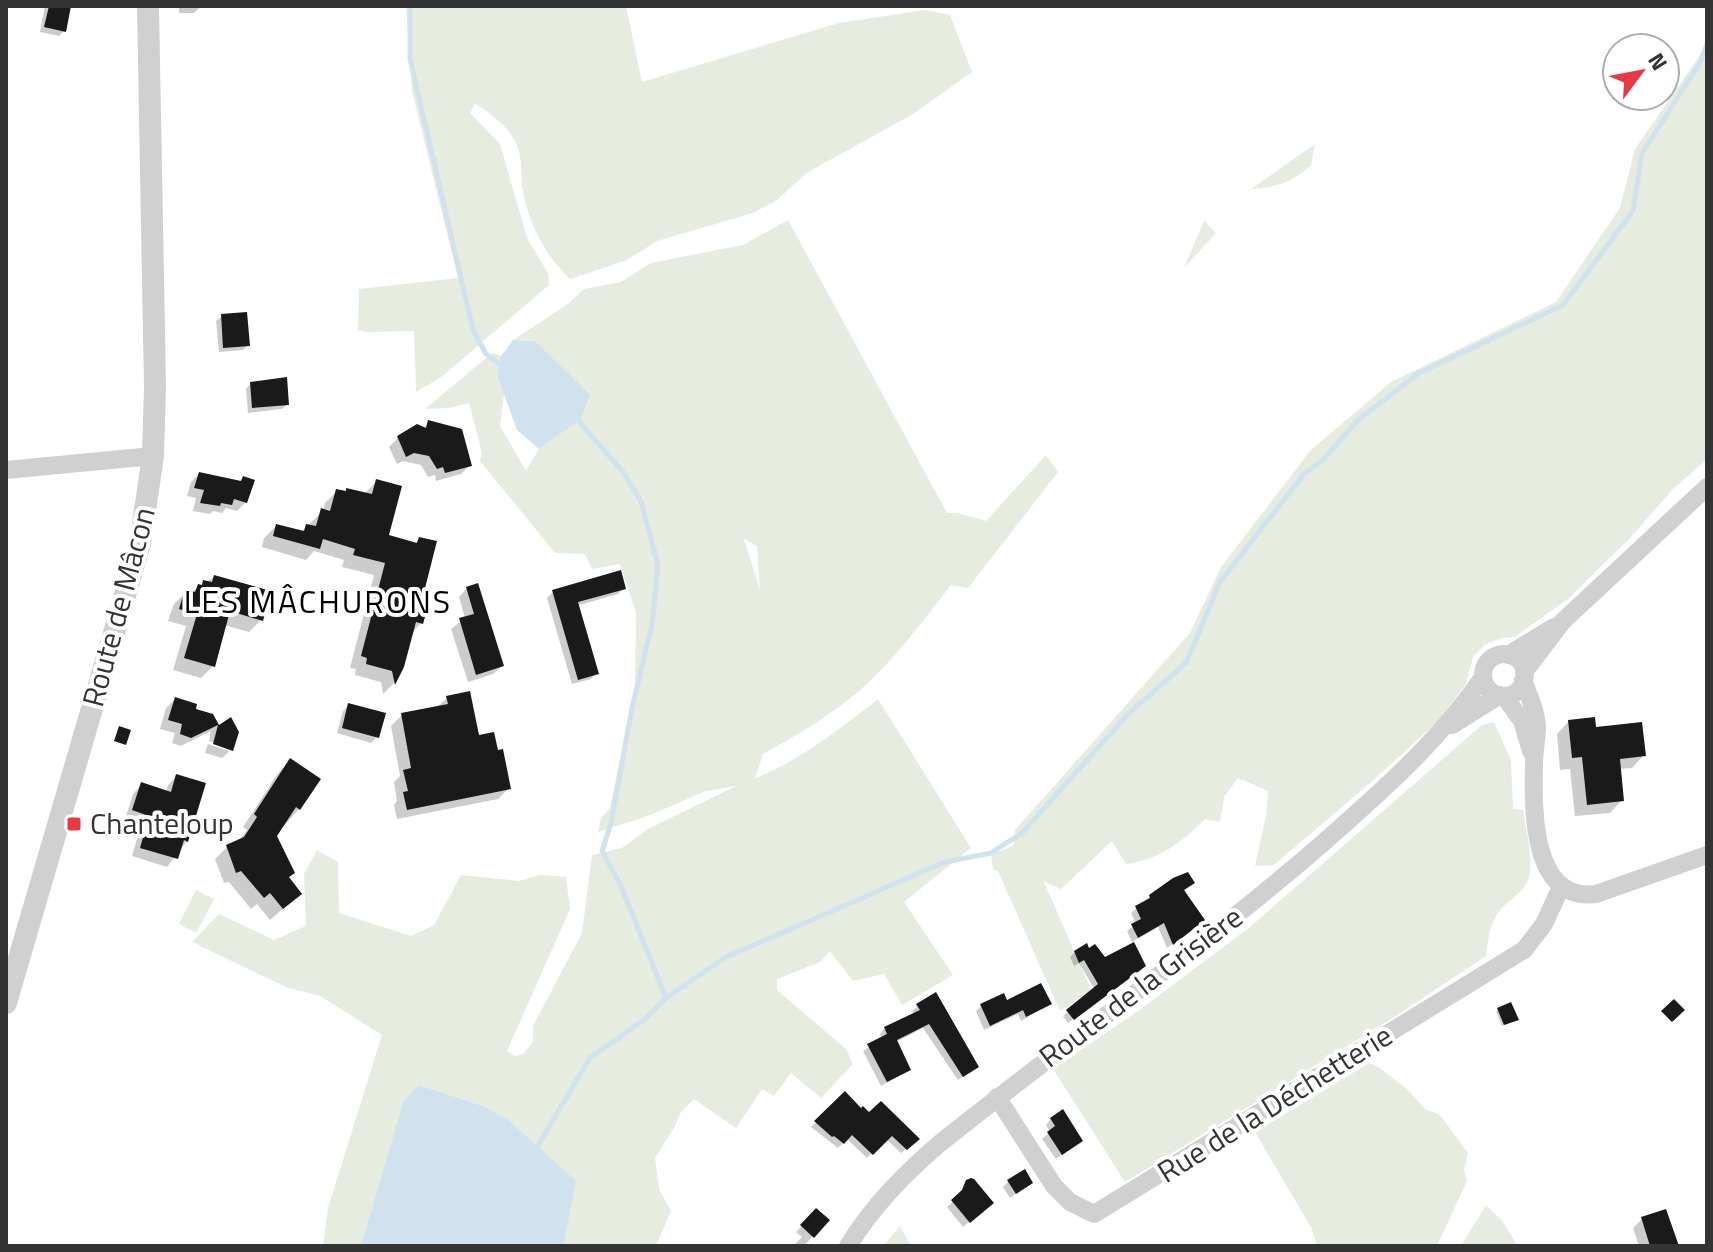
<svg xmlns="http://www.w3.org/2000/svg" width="1713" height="1252" viewBox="0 0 1713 1252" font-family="'Titillium Web',sans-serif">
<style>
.green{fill:#e6ecdf;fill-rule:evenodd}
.water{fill:#cfe2ee}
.shadow{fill:#0003}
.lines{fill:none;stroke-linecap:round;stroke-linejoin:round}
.stream{stroke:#cfe2ee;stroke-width:5}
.building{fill:#1a1a1a}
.minor{stroke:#d0d0d0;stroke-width:18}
.tertiary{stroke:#d0d0d0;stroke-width:22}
.poi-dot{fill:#e63946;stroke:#fff;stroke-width:3}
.labels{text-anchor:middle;stroke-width:8;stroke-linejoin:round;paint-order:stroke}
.street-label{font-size:30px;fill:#333;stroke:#fff}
.poi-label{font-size:30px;fill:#333;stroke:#fff;text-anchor:start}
.neighbourhood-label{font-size:32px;letter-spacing:2px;fill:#000;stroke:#fff}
</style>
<rect width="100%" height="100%" fill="#fff"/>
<!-- green -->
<path class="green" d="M 406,6 L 626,6 L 642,82 L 839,23 L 925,10 L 950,15 L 972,72 L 913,114 L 808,172 L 777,200 L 753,213 L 657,241 L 627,260 L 570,279 C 546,257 529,224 523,192 C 520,178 523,162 518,148 C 511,128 492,114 475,104 L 470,113 L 500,144 L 527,238 L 548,273 L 549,285 L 440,378 L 416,392 L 414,331 L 367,332 L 358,330 L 359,289 L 458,278 L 412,91 Z
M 1707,45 L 1707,459 L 1672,490 L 1630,538 L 1569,598 L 1515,637 L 1502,638 L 1486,644 L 1473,657 L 1466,684 L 1437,722 L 1370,783 L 1274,865 L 1255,866 L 1266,815 L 1268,791 L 1238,778 L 1224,797 L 1220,822 L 1205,819 C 1184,841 1157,861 1126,864 L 1112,841 L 1061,889 L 1044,882 L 1091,990 L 1060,1011 L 998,871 L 993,870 L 991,854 L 1013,846 L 1015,830 L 1190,633 L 1221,567 L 1310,451 L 1391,382 L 1556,302 L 1620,208 L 1635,149 Z
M 1315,144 L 1311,166 C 1289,183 1278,187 1251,189 Z
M 788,220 L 947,513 L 958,513 L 986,521 L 1046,455 L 1058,472 L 968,588 L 951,585 C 925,618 901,651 871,680 C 840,710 801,733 763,754 L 755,778 C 796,763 844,726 878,699 L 971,848 L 904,902 L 953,975 L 902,1005 L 884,974 L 853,981 L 830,951 L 820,962 L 777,979 L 777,990 L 846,1049 L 853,1064 L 821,1098 L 791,1073 L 774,1096 L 762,1089 L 736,1128 L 694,1099 L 681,1112 L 674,1128 L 655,1158 L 659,1189 L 671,1211 L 656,1246 L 323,1246 L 328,1208 L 382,1035 L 320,996 L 286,987 L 192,942 L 219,914 L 274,940 L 306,926 L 304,874 L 317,850 L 338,862 L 339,913 L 411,936 L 434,925 L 461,875 L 519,881 L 540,875 L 566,877 L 570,909 L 507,1051 L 515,1056 L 523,1054 L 533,1042 L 533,1026 L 582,933 L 592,855 L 622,848 L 648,829 L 736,786 L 706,791 L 648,816 L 598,832 L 601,818 L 610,808 L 635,687 L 636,613 L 620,564 L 592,569 L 585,554 L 555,553 L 480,461 L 482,453 L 469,403 L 449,408 L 425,409 L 492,353 L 501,356 L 497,375 L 504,394 L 500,426 L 526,471 L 539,449 L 580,420 L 535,341 L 513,340 L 568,304 L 584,289 L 621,282 L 651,263 L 743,245 ZM 744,539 L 757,546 L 760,590 Z
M 1204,221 L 1216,233 L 1184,268 Z
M 1494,722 L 1511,760 L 1513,809 L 1524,810 C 1525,830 1535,861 1528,880 C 1522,895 1506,901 1498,913 C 1489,926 1488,941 1486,956 L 1396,1016 L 1125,1182 L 1053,1069 L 1138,1011 L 1250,927 L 1482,725 Z
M 196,890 L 214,899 L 196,933 L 179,924 Z
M 1369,1063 L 1380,1068 L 1408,1090 L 1425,1109 L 1440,1115 L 1468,1153 L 1464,1170 L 1467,1181 L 1437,1246 L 1317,1246 L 1312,1229 L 1255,1132 Z
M 1486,1205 L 1502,1221 L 1518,1246 L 1461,1246 Z
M 900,1226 L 911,1246 L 883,1246 Z"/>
<!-- water -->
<path class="water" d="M 513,340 L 535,341 L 590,395 L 580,420 L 539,449 L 517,430 L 497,375 L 501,356 Z
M 418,1085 L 482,1106 L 508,1120 L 576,1181 L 563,1246 L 361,1246 L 403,1103 Z"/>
<!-- shadow -->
<path class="shadow" d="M 45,6 L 69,6 L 64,31 L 59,36 L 40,32 Z
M 179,6 L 200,6 L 200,7 L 194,13 L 179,13 Z
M 222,316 L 248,345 L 243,350 L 219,352 L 216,321 Z
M 251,383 L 287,404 L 282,409 L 248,413 L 246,389 Z
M 429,422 L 470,465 L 461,474 L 436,481 L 435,475 L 428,477 L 421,465 L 403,461 L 397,464 L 389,447 L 398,438 L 423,429 Z
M 199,474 L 239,482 L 243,478 L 246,502 L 237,511 L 226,508 L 222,513 L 213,511 L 210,514 L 193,511 L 196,498 L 187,496 L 191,482 Z
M 376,482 L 386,537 L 414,544 L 419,539 L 417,610 L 421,623 L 411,634 L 402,667 L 393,684 L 383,694 L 381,682 L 355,675 L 356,669 L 350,668 L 374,575 L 342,567 L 344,560 L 314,551 L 306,560 L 262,547 L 264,538 L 276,526 L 301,532 L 323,511 L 325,503 L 337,491 L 344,493 L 347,490 L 364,494 Z
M 620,572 L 624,588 L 618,594 L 576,606 L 596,673 L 591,679 L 572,684 L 547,598 L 553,592 Z
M 214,577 L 261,620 L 249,632 L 224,625 L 213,666 L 201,678 L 173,670 L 186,626 L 168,621 L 174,604 L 186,592 L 191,593 Z
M 467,588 L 502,666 L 493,674 L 468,682 L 451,629 L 465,618 L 459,597 Z
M 447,698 L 478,738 L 509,788 L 498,799 L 397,819 L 394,805 L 397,801 L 394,782 L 400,776 L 391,726 L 402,715 L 436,708 Z
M 175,699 L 193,710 L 212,715 L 232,749 L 222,758 L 205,753 L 208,744 L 229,751 L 229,747 L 209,741 L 211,731 L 181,746 L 172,743 L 175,733 L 160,729 L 166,708 Z
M 349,705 L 377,737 L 371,743 L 337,733 L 343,711 Z
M 1569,721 L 1594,729 L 1644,755 L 1632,768 L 1619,769 L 1622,800 L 1610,813 L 1575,816 L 1570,769 L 1560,770 L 1557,734 Z
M 290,761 L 299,809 L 275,836 L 287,878 L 300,894 L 270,920 L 257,904 L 251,909 L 229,882 L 224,883 L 215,859 L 227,847 L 239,841 L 247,830 L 243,827 L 278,773 Z
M 177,776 L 187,841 L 167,867 L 132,856 L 141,825 L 125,819 L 133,794 L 141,785 L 166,792 L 168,785 Z
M 1192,883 L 1182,891 L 1197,925 L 1167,948 L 1158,927 L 1132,942 L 1127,931 L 1136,924 L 1131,913 L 1137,908 L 1150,896 Z
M 1075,952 L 1138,971 L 1068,1023 L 1063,1016 L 1095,990 L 1079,963 L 1074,966 L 1070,957 Z
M 1007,1003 L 1049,1004 L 1021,1021 L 1018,1014 L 984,1030 L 976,1011 L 981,1006 Z
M 918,1006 L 977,1067 L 958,1080 L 923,1028 L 896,1042 L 909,1070 L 881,1086 L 863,1051 L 882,1039 L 880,1034 L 885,1028 L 914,1014 L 912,1011 Z
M 1498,1009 L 1514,1021 L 1502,1026 L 1496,1012 Z
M 845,1094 L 860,1111 L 913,1143 L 901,1153 L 886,1139 L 867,1158 L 847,1139 L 838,1148 L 811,1127 Z
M 1051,1119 L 1081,1141 L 1056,1159 L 1042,1139 L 1050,1132 L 1046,1125 Z
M 967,1181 L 985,1208 L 963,1227 L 947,1207 L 958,1197 Z
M 1009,1181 L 1031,1183 L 1010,1198 L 1003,1187 Z
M 816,1211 L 827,1220 L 804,1246 L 793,1246 L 802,1237 L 796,1232 Z
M 1665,1212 L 1677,1246 L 1639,1246 L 1633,1228 L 1642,1219 Z"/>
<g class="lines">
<!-- stream -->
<path class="stream" d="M 410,6 L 410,59 L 473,330 L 486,354 L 503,367
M 577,419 L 623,472 L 641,501 L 658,565 L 652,624 L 632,708 L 611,823 L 602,851 L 621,886 L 666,998
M 534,1152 L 590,1058 L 645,1019 L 666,998 L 726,957 L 945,862 L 991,853 L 1022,833 L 1129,713 L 1186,663 L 1220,582 L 1304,474 L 1323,460 L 1357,421 L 1419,373 L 1563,305 L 1633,211 L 1642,153 L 1700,63 L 1707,44"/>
</g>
<!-- building -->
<path class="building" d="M 49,6 L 71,6 L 66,32 L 44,27 Z
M 247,312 L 250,346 L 223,348 L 221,314 Z
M 287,377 L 289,405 L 252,408 L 250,382 Z
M 428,420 L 462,429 L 472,466 L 445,473 L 443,467 L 437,469 L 429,456 L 414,453 L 406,457 L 397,436 L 417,424 L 426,428 Z
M 199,472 L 241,481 L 243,476 L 255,480 L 247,503 L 234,499 L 232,505 L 221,503 L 220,506 L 200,503 L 204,490 L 194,488 Z
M 376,479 L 402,486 L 389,535 L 417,543 L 419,537 L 437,541 L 420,608 L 427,610 L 423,624 L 416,622 L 404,667 L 395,685 L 392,671 L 366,664 L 367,658 L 361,656 L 385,563 L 353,555 L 355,549 L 323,539 L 320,549 L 273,536 L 276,524 L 304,531 L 306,524 L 316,526 L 321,508 L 330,511 L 336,489 L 346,491 L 346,488 L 372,494 Z
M 621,570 L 626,589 L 578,602 L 599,674 L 578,680 L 552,590 Z
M 214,575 L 271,591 L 263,621 L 230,611 L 215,667 L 184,658 L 197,614 L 179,609 L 185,589 L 195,592 L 198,584 L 202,585 L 203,580 L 212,582 Z
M 478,583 L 504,666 L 476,675 L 459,618 L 474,614 L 466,587 Z
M 470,691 L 479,735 L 494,732 L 498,750 L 503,749 L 511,789 L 407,810 L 403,792 L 408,791 L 403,770 L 411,768 L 401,713 L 448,704 L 446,696 Z
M 175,697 L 197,704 L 196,709 L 213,714 L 219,725 L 231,717 L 239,732 L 233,751 L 213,744 L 218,725 L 191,738 L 180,734 L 182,724 L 168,720 Z
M 348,703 L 386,713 L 379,738 L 342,728 Z
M 1595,717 L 1596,727 L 1642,722 L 1646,756 L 1620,759 L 1624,801 L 1587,805 L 1582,757 L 1572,758 L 1568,720 Z
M 119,726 L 131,730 L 126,745 L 114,741 Z
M 290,758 L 321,779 L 300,810 L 296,807 L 277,836 L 295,873 L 289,877 L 302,894 L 283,909 L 270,893 L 264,898 L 241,871 L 236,873 L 226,845 L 244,837 L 257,817 L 254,814 Z
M 176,774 L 206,783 L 188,842 L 184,840 L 178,859 L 140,848 L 149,816 L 132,810 L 141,782 L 171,792 Z
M 1188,872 L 1195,883 L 1184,890 L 1205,920 L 1173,945 L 1164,923 L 1138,938 L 1131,924 L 1141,919 L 1135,906 L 1150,898 L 1149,895 L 1173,878 Z
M 1134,942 L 1146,966 L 1074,1020 L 1066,1010 L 1098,984 L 1084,960 L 1079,963 L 1074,951 L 1087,943 L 1089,948 L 1095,944 L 1105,957 Z
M 1041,983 L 1052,1004 L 1026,1017 L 1023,1010 L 990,1026 L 980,1004 L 1004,993 L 1007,1000 Z
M 936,992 L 979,1067 L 963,1077 L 929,1024 L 897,1040 L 911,1070 L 887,1082 L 867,1044 L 887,1034 L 884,1027 L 920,1010 L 916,1004 Z
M 1674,999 L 1685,1010 L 1672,1022 L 1661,1011 Z
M 1511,1002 L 1519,1020 L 1504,1025 L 1497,1008 Z
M 845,1091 L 861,1108 L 863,1106 L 869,1112 L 881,1101 L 920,1139 L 907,1150 L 892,1136 L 873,1155 L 852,1135 L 844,1144 L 834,1136 L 832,1137 L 814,1121 Z
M 1063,1109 L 1083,1141 L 1062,1155 L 1047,1132 L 1055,1126 L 1050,1118 Z
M 1025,1169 L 1033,1183 L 1016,1194 L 1007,1180 Z
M 971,1178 L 974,1179 L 994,1203 L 970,1223 L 951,1200 L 962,1190 L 966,1180 Z
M 816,1208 L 830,1220 L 814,1238 L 800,1225 Z
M 1666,1209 L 1679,1246 L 1650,1246 L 1641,1217 Z"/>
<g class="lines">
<!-- minor -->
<path class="minor" d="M 6,470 L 153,456
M1483 675a21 21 0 1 1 42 0a21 21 0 1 1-42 0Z
M 1508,655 L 1554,627
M 1524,672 L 1563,621 L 1707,487
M 1523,680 C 1529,695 1536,711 1537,727 C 1537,740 1534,752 1534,764 C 1533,809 1531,902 1596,894 L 1707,855
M 1504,696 L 1522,721 L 1531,751
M 1452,725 L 1500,695
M 997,1097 L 1054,1186 L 1070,1202 L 1094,1214 L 1524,950 L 1544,924 L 1561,887
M 848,1246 C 873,1206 903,1175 939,1144 C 1066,1042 1200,950 1323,843 C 1381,792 1439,741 1483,677"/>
<!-- tertiary -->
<path class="tertiary" d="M 6,1003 L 140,544 L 153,456 L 155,388 L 148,6"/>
</g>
<!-- markers -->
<rect class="poi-dot" x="66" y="816" width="16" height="16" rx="4"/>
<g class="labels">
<!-- street labels -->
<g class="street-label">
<text transform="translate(119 607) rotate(-75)" y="10">Route de Mâcon</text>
<text transform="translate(1141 987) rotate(-37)" y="10">Route de la Grisière</text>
<text transform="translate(1275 1104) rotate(-32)" y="10">Rue de la Déchetterie</text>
</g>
<!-- poi labels -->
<g class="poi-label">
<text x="90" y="834">Chanteloup</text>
</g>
<!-- neighbourhood labels -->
<g class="neighbourhood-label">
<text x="318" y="613">LES MÂCHURONS</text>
</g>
</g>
<!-- border -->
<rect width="1713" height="1252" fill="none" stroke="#333333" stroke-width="16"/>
<!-- north arrow -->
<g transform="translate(1641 72) rotate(58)"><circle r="38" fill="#ffffff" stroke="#adadad" stroke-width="2"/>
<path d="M0-6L14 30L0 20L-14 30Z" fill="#e63946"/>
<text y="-12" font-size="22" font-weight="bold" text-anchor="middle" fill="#333333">N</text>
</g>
</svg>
